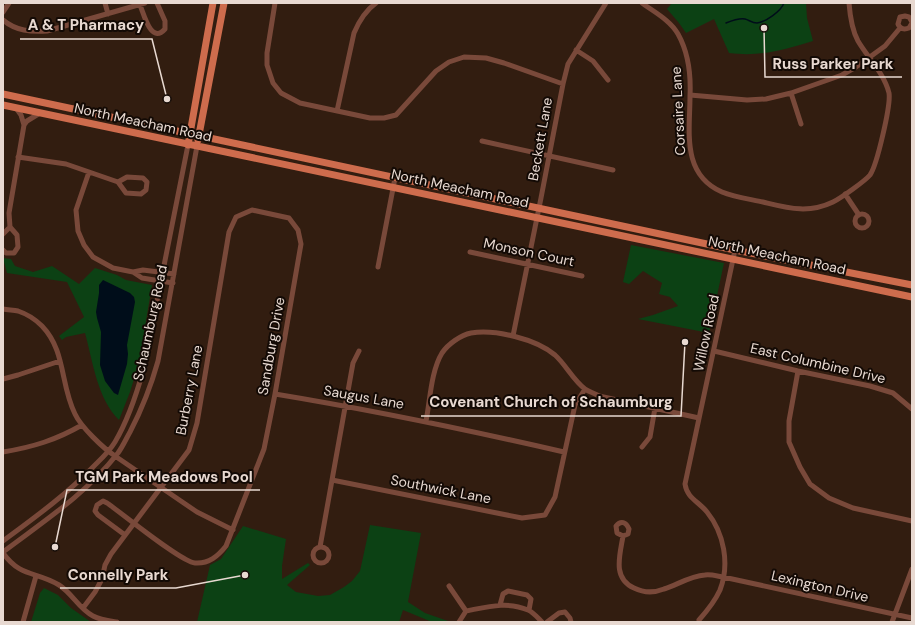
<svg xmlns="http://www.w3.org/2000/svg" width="915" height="625" viewBox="0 0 915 625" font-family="'DM Sans',sans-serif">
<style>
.green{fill:#0c4114}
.water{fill:#000d1a}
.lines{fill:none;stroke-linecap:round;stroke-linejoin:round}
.stream{stroke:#000d1a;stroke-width:1.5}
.minor{stroke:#79493a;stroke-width:5}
.major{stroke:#ce6c4d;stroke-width:7}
.labels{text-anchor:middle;stroke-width:4;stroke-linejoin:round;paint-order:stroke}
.street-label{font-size:14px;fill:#e8d9d1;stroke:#130a05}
.leader{fill:none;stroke:#e8d9d1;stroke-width:1.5}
.callout-dot{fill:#e8d9d1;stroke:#130a05;stroke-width:1.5}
.callout-label{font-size:15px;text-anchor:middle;font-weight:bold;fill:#e8d9d1;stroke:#130a05;stroke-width:4;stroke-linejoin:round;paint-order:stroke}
</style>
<rect width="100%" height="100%" fill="#321d10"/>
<!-- green -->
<path class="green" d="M 672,3 L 806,3 L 807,18 L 813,41 C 784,50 760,57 729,53 L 714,19 L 686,33 L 679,23 L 667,9 Z
M 631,245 L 724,263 L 709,333 L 638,319 L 653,315 L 678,306 L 670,297 L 659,294 L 662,283 L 643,271 L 629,284 L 623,282 Z
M 3,258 L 11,259 L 15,266 L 33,272 L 52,266 L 79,284 L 95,268 L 117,275 L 126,280 L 152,285 L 139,363 L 130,392 L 119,420 C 97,398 93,362 85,333 L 66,337 L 62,340 L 59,336 L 84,317 L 67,282 L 7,273 Z
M 370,525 L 421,533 L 408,602 L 425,613 L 448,621 L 448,622 L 432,622 L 403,610 L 399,622 L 197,622 L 210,565 L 221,559 L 243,526 L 286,539 L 282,566 L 282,579 L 308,563 L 310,565 L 287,585 L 296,592 L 318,596 L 330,595 L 344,587 L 352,581 L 360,571 Z
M 44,588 L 58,595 L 71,608 L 91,622 L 31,622 L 40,593 Z"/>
<!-- water -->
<path class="water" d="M 103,280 L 130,293 L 134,297 L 135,302 L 127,345 L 128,354 L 127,364 L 118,395 L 114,393 L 105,381 L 100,365 L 101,332 L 97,318 L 96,312 L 99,293 L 99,285 Z"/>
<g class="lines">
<!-- stream -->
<path class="stream" d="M 726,23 C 731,21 739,18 745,19 C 749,20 752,23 757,23 C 766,22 781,11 784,3"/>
<!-- minor -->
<path class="minor" d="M 105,3 L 108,14
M 275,3 L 267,53 L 267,65 L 273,83 L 281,93 L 300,103 L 370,118 L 384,118 L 396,115 L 436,71 L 449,62 L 464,57 L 486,58 L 504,63 L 563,84
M 642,3 C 654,12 670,20 678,34 C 688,52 691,75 690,96 C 690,131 681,174 722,192 C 734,197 749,199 763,202 C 788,208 808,214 833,202 C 841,198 865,181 870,175 C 877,165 891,105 889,93 C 884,73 868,58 858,41 C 852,30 850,16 849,3
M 140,5 C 144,14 151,45 165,29 L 165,21 L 157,3
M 3,12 L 9,3
M 3,20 C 16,31 31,32 47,31 L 145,3
M 912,22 L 909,17 L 905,16 L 900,17 L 898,24 C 900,29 904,30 909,28 L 912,23
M 576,50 L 593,61 L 608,80
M 791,93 L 801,124
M 690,95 L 747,100 L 766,99 L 791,93 L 842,75 L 856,67 L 885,46 L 900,28
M 337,111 L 354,33 C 359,21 365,11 376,3
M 24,125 L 27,121 L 40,113
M 482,141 L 613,170
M 18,157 L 66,164 L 118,182
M 89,172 L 76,210 L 78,231 L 84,245 L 93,257 L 113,268 L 133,272 L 142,278 L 173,283
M 127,177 L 143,178 L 147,182 L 146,190 L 141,194 L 126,193 L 118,182 Z
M 845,194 L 859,215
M855 221a7 7 0 1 1 14 0a7 7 0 1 1-14 0Z
M 3,234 L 10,227
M 3,250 L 6,253 L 14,253 L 18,247 L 17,235 L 10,227 L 9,213 L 24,125 L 21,115 L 16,108
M 470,252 L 582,276
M 378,267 L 395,178
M 133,272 L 143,270 L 174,274
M 3,309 C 8,310 14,310 18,311 C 27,314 35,319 42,326 C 66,351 60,384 75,414 C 81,427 103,448 115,456 L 197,512 L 233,530
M 513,336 L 541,198 L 563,84 L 568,64 L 606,3
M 714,351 L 798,371 L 870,386 L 893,393 L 912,409
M 798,371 L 789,421 L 789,442 L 800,467 L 810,484 L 829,498 L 853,508 L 912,521
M 3,379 L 18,375 L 60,361
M 275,394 C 372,410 468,430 564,452
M 426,421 C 430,401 431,371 442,353 C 448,344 461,335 471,333 C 495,329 536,339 555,355 C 566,365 573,380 585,389 C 589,392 594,393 599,396 L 699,418
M 642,447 L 650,437 L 655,408
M 3,452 C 33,447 56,440 82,425
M 332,480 L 522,518 L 545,515 L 555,497 L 575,405 L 585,389
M 623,536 L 617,533 L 616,526 C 621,520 626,522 629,529 L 628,534 L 623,536 C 620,555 612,578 634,588 C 644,593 654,593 664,589 C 677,585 690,576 705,575 C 710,574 717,576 723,577 L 912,618
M 3,541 C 34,518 66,495 93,467 C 101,459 109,452 115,442 C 128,420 136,396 143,371 L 188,145
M 320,547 L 353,363 L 359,351
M313 555a8 8 0 1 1 16 0a8 8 0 1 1-16 0Z
M 3,552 C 44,521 86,494 118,453 C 123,446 126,439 130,432 C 142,409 151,386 158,361 L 197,146
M 3,553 C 21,578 36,571 59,585 C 72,593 79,609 93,616 C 100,620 110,621 117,622
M 449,586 L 466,611
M 500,605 L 503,594 L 508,591 L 527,595 L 531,599 L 529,610
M 83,608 L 95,592 L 102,579 L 105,565 L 111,554 L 189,450 L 197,423 L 229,232 L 236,217 L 252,210 L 289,218 L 298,230 L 301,244 L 275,394 L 264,449 L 226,546 C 218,556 209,564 195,563 C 181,562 123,514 107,503 L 103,501 L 97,505 L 95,511 L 98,515 L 125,535
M 699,620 C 707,611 715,601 720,590 C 730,564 724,533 707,512 C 698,501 687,498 685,484 L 735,250
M 23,622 L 36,576
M 459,622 L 466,611 C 487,607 507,601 528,610 C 533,612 538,618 542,622
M 547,622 L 559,613 L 565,612 L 570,618 L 571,622
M 892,622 L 912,569"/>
<!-- major -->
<path class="major" d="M 3,94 L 735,250 L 912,285
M 3,105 L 912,297
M 198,140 L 224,3
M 188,145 L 213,3"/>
</g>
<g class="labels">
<!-- street labels -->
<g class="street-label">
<text transform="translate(678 111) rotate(-93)" y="5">Corsaire Lane</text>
<text transform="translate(143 122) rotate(12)" y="5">North Meacham Road</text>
<text transform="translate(540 139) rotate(-80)" y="5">Beckett Lane</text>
<text transform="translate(460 188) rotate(12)" y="5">North Meacham Road</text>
<text transform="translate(529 252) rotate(12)" y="5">Monson Court</text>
<text transform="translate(777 255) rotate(12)" y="5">North Meacham Road</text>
<text transform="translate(150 323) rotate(-78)" y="5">Schaumburg Road</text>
<text transform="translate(706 333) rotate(-78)" y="5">Willow Road</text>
<text transform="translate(271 346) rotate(-80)" y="5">Sandburg Drive</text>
<text transform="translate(818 363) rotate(13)" y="5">East Columbine Drive</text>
<text transform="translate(189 390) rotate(-79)" y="5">Burberry Lane</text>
<text transform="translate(364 397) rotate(10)" y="5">Saugus Lane</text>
<text transform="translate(441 489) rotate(11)" y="5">Southwick Lane</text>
<text transform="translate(820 586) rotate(13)" y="5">Lexington Drive</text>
</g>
</g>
<!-- callouts -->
<path class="leader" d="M167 99L152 39H20M764 28L765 77H902M685 342L681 416H421M55 547L67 490H260M245 575L176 588H60"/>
<g class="callout-dot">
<circle cx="167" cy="99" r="4"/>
<circle cx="764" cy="28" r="4"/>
<circle cx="685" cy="342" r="4"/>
<circle cx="55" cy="547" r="4"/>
<circle cx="245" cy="575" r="4"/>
</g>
<g class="callout-label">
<text x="86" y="30">A &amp; T Pharmacy</text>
<text x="833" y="69">Russ Parker Park</text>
<text x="551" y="407">Covenant Church of Schaumburg</text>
<text x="164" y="482">TGM Park Meadows Pool</text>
<text x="118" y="580">Connelly Park</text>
</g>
<!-- border -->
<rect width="915" height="625" fill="none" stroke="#e8d9d1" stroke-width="8"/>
</svg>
